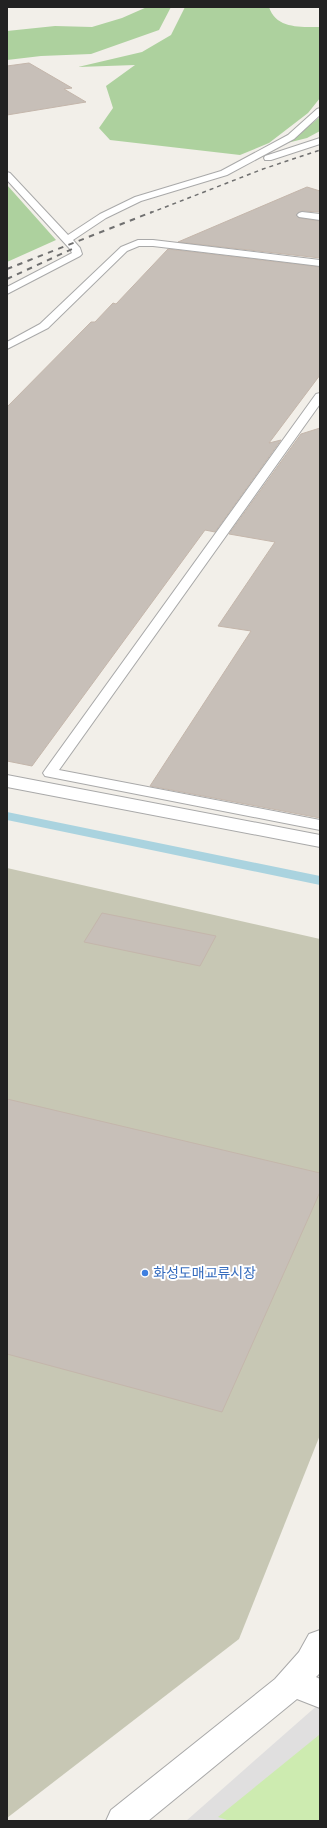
<svg xmlns="http://www.w3.org/2000/svg" width="327" height="1828" viewBox="0 0 327 1828" font-family="'Golos Text','Noto Sans KR',sans-serif">
<style>
.residential{fill:#e0dfdf}
.construction{fill:#c7c7b4}
.grass{fill:#cdebb0}
.forest{fill:#add19e}
.water{fill:#aad3df}
.building{fill:#c7bfb8;stroke:#c4b6ab}
.lines{fill:none;stroke-linecap:round;stroke-linejoin:round}
.lane-casing{stroke:#a9a9a9;stroke-width:2}
.street-casing{stroke:#a9a9a9;stroke-width:2}
.lane{fill:#fff;fill-rule:evenodd}
.street{fill:#fff;fill-rule:evenodd}
.rail-far1{stroke:#707070;stroke-width:1.5;stroke-dasharray:4 4;stroke-linecap:butt}
.rail{stroke:#707070;stroke-width:2;stroke-dasharray:5.5 5.5;stroke-linecap:butt}
.shop-dot{fill:#3f7fe0;stroke:#fff;stroke-width:1.5}
.labels{text-anchor:middle;stroke-width:4;stroke-linejoin:round;paint-order:stroke}
.near-shop-label{font-size:14px;fill:#366cbe;stroke:#fff;text-anchor:start}
</style>
<rect width="100%" height="100%" fill="#f2efe9"/>
<!-- residential -->
<path class="residential" d="M 320,1703 L 320,1821 L 186,1821 Z"/>
<!-- construction -->
<path class="construction" d="M 7,868 L 320,939 L 320,1435 L 239,1639 L 7,1818 Z"/>
<!-- grass -->
<path class="grass" d="M 319,1735 L 320,1821 L 230,1821 L 218,1817 Z"/>
<!-- forest -->
<path class="forest" d="M 147,7 L 171,7 L 159,30 L 91,54 L 41,56 L 7,60 L 7,31 L 55,26 L 92,27 L 122,18 Z
M 185,7 L 269,7 C 276,29 301,27 320,27 L 320,98 L 308,113 L 269,143 L 240,155 L 110,140 L 99,128 L 113,108 L 106,86 L 135,65 L 78,67 L 142,52 L 171,35 Z
M 320,117 L 320,131 L 307,138 L 287,143 Z
M 7,185 L 56,240 L 7,262 Z"/>
<!-- water -->
<path class="water" d="M 7,812 L 320,876 L 320,885 L 7,820 Z"/>
<!-- building -->
<path class="building" d="M 29,63 L 72,88 L 64,89 L 86,102 L 7,115 L 7,66 Z
M 307,187 L 320,191 L 320,212 L 302,211 L 296,215 L 299,218 L 320,221 L 320,258 L 178,242 Z
M 168,249 L 320,267 L 320,375 L 269,443 L 281,440 L 215,532 L 205,530 L 32,766 L 7,761 L 7,407 L 91,322 L 95,322 L 113,303 L 116,304 Z
M 320,428 L 320,818 L 150,786 L 251,631 L 218,626 L 275,542 L 229,534 L 301,434 Z
M 102,913 L 216,936 L 200,966 L 84,942 Z
M 7,1099 L 320,1173 L 320,1192 L 222,1412 L 7,1354 Z"/>
<g class="lines">
<!-- lane casing -->
<g class="lane-casing">
<path id="lane" d="M 320,108 L 320,115 L 294,139 L 227,175 L 141,201 L 106,218 L 73,240 L 80,248 L 82,254 L 80,256 L 7,294 L 7,287 L 72,253 L 70,249 L 7,180 L 7,172 L 10,173 L 68,235 L 100,214 L 135,197 L 221,171 L 288,135 L 317,109 Z
M 320,138 L 320,144 L 271,160 L 265,160 L 264,158 L 265,156 Z
M 302,212 L 320,214 L 320,220 L 299,217 L 297,215 L 299,213 Z
M 138,240 L 153,240 L 320,260 L 320,266 L 153,246 L 139,246 L 127,251 L 48,328 L 7,349 L 7,342 L 40,324 L 121,247 Z
M 320,393 L 320,404 L 59,770 L 320,820 L 320,830 L 45,776 L 43,773 L 45,770 L 316,394 Z"/>
</g>
<!-- street casing -->
<g class="street-casing">
<path id="street" d="M 7,775 L 320,835 L 320,847 L 7,787 Z
M 320,1630 L 320,1673 L 316,1677 L 320,1679 L 320,1708 L 297,1699 L 148,1821 L 106,1821 L 111,1810 L 275,1679 L 299,1652 L 309,1634 Z"/>
</g>
<!-- lane -->
<use href="#lane" class="lane"/>
<!-- street -->
<use href="#street" class="street"/>
<!-- rail-far1 -->
<path class="rail-far1" d="M 150,213 L 263,169 L 320,150"/>
<!-- rail -->
<path class="rail" d="M 7,269 L 152,212
M 7,279 L 72,249"/>
</g>
<!-- markers -->
<circle class="shop-dot" cx="145" cy="1273" r="4"/>
<g class="labels">
<!-- near-shop labels -->
<g class="near-shop-label">
<text x="153" y="1278">화성도매교류시장</text>
</g>
</g>
<!-- border -->
<rect width="327" height="1828" fill="none" stroke="#222222" stroke-width="16"/>
</svg>
